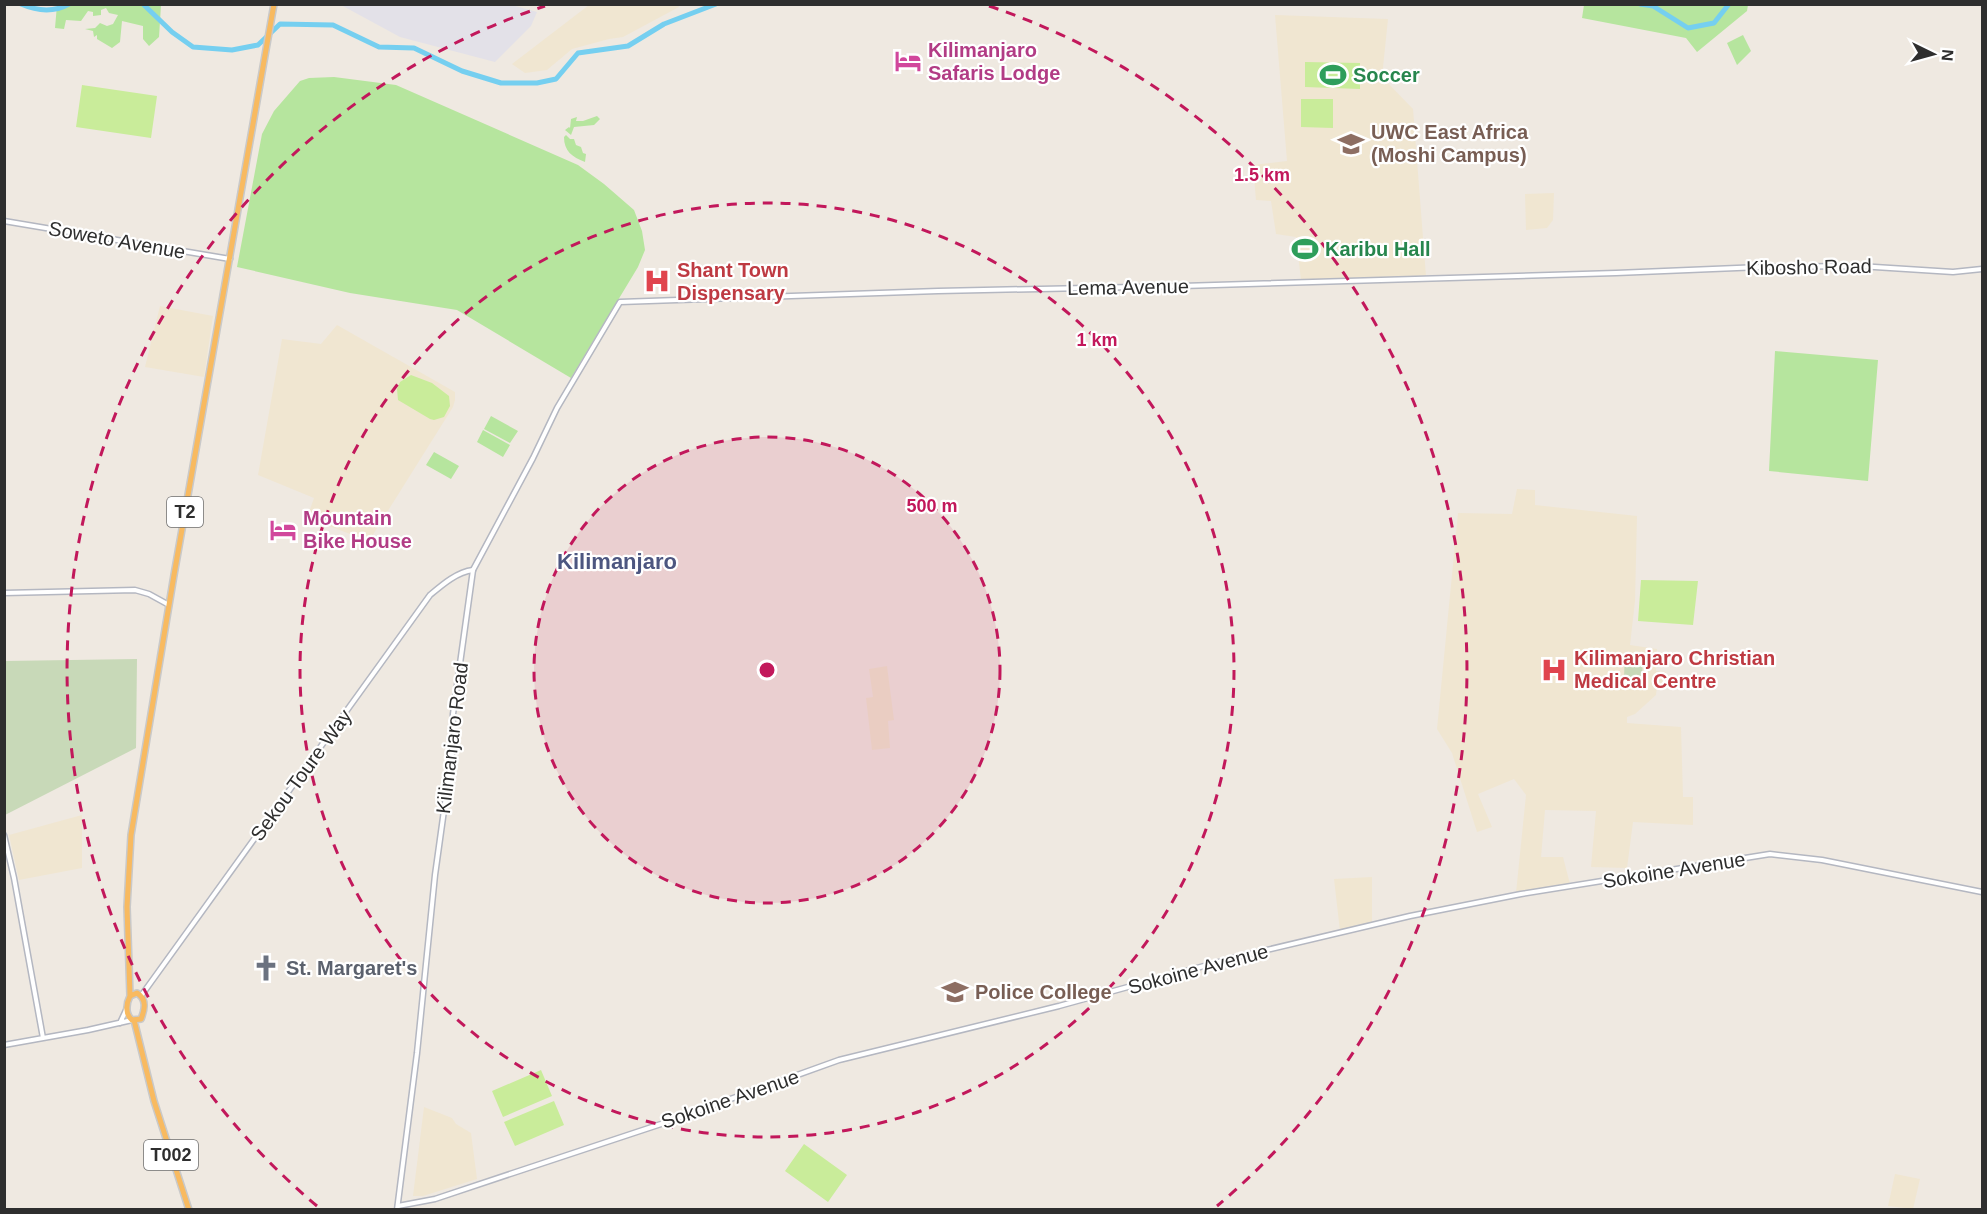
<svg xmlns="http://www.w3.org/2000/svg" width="1987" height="1214" viewBox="0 0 1987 1214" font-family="Arial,sans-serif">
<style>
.industrial{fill:#e3e1e8}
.education{fill:#f0e6d1}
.green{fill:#b6e59e}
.cemetery{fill:#c8d9b8}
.pitch{fill:#c9ec9a}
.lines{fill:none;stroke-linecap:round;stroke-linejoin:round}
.river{stroke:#75cff0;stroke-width:5}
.tertiary-casing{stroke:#b4b7c1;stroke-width:7}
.secondary-casing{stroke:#b4b7c1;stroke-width:7}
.trunk-casing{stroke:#c9c9c9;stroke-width:8}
.tertiary{stroke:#fff;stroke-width:4}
.secondary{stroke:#fff;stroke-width:4}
.trunk{stroke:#f8ba60;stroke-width:5}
.ring{fill:none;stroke:#c2185b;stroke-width:3;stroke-dasharray:10 8}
.labels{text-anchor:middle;stroke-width:4.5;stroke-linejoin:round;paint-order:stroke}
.shield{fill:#fff;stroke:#6d6d6d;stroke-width:1.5}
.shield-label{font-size:18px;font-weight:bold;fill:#2e2e2e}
.hotel-label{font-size:20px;font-weight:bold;fill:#b23c85;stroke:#fff;text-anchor:start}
.leisure-label{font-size:20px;font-weight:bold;fill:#27864d;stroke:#fff;text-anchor:start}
.education-label{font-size:20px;font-weight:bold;fill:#785e54;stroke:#fff;text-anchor:start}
.street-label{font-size:20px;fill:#2e2e2e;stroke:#fff}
.health-label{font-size:20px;font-weight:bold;fill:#be3a42;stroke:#fff;text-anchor:start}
.worship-label{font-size:20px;font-weight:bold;fill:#5b616d;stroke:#fff;text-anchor:start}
.quarter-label{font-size:22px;font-weight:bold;fill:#4d5680;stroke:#fff}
.centre{fill:#c2185b;stroke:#fff;stroke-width:3}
.ring-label{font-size:18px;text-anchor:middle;font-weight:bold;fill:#c2185b;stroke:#fff;stroke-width:4.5;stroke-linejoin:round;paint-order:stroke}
</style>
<rect width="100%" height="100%" fill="#efe9e1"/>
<!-- industrial -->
<path class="industrial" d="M 508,4 L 537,12 L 531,26 L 495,62 L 400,37 L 341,5 Z"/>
<!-- education -->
<path class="education" d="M 678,4 L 679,7 L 623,37 L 609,39 L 572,49 L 547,70 L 525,73 L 512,64 L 589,5 Z
M 1275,15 L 1388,19 L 1382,77 L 1413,109 L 1426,276 L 1301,280 L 1296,237 L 1276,234 L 1271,201 L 1256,200 L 1253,165 L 1287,161 Z
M 1554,193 L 1553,220 L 1547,228 L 1526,230 L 1525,194 Z
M 160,306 L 213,316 L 204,377 L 145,367 Z
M 337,325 L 455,392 L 455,400 L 453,407 L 369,541 L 307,518 L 314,498 L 258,475 L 282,339 L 321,344 Z
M 1517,489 L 1535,490 L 1535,505 L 1637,516 L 1635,601 L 1630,645 L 1657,649 L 1656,671 L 1666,672 L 1665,687 L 1657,687 L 1656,695 L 1635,714 L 1627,717 L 1627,723 L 1681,727 L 1683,797 L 1693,797 L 1693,825 L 1633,822 L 1627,868 L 1591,867 L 1596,811 L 1545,810 L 1541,857 L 1563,857 L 1570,884 L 1516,893 L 1526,795 L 1514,779 L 1478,794 L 1492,827 L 1477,832 L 1452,753 L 1437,729 L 1458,513 L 1512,514 Z
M 887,666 L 894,720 L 888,721 L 890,748 L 872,750 L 866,698 L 873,697 L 869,669 Z
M 82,815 L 82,868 L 19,880 L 9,835 Z
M 1372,877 L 1372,924 L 1340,931 L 1334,879 Z
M 424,1107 L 452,1118 L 456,1124 L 471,1133 L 477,1179 L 423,1196 L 413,1196 Z
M 1895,1174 L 1920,1179 L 1913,1209 L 1888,1206 Z"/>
<!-- green -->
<path class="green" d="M 57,5 L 161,5 L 159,37 L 149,46 L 143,39 L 143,26 L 122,21 L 120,42 L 112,48 L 97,39 L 97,35 L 94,37 L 93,31 L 85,29 L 95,28 L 100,23 L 107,26 L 113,24 L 118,15 L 109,13 L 106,8 L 101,10 L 101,15 L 93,16 L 93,12 L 88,11 L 81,21 L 66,20 L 64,29 L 55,28 Z
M 1584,5 L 1748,5 L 1747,11 L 1697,52 L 1686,38 L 1582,18 Z
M 1743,35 L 1751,51 L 1737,65 L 1727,43 Z
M 334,77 L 396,85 L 578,165 L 604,184 L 634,210 L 642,231 L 645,250 L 638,267 L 571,378 L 457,310 L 350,293 L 237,267 L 262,134 L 274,111 L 300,81 L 309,78 Z
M 597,116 L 600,119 L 594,125 L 574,127 L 571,135 L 565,130 L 569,127 L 570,128 L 571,119 L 577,117 L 576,121 L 583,121 Z
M 566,135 L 570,139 L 574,139 L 576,145 L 581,147 L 583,153 L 586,154 L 585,162 C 572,157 564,151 564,137 Z
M 1775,351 L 1878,360 L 1868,481 L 1769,471 Z
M 491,416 L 518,431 L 510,443 L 484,429 Z
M 483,430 L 510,445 L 503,457 L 477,442 Z
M 434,452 L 459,466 L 451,479 L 426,465 Z"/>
<!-- cemetery -->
<path class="cemetery" d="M 1625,653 L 1643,654 L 1642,677 L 1624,677 Z
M 137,659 L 136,748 L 5,815 L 5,661 Z"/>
<!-- pitch -->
<path class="pitch" d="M 1305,62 L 1360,63 L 1360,89 L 1305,87 Z
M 82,85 L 157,96 L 151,138 L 76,127 Z
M 1301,99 L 1333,99 L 1333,128 L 1301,127 Z
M 411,375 L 432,383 L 449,396 L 450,406 L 444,417 L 434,420 L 430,419 L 398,400 L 397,389 L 400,382 Z
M 1641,580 L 1698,581 L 1693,625 L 1638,621 Z
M 541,1070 L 552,1096 L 503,1117 L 492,1091 Z
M 554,1101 L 564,1125 L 515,1146 L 504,1122 Z
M 804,1144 L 847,1175 L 828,1202 L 785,1171 Z"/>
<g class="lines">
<!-- river -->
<path class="river" d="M 21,4 C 37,11 53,13 69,4
M 143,4 L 172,32 L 193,47 L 232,50 L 258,45 L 280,24 L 333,25 L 379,47 L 414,48 L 462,71 L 501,83 L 537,83 L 556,79 L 578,53 L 628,46 L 664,24 L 716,4
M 1640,4 L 1653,6 L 1688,28 L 1714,23 L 1729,4"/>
<!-- tertiary casing -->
<g class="tertiary-casing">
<path id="tertiary" d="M 4,221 L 230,259
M 141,996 L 430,595 C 443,584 457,572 473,570
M 398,1206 L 435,1199 L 513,1173 L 661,1124 L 839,1060 L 1059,1006 L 1233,958 L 1410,916 L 1521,894 L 1770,854 L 1822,860 L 1982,892"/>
</g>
<!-- secondary casing -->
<g class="secondary-casing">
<path id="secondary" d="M 4,593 L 135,590 L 149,594 L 169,605
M 4,835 L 14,878 L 43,1038
M 120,1023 L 127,1008
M 4,1045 L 88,1030 L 132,1020
M 397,1210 L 417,1053 L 435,875 L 452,753 L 453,714 L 473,570 L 533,458 L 557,408 L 620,302 L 938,291 L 1182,286 L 1616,273 L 1761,267 L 1859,266 L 1953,272 L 1982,269"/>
</g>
<!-- trunk casing -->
<g class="trunk-casing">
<path id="trunk" d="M 137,993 C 147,999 145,1009 141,1019 L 132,1020 C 125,1014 126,1004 130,996 Z
M 130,996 L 127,907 L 131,835 L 174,575 L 274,4
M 134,1020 L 154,1101 L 189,1210"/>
</g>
<!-- tertiary -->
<use href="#tertiary" class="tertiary"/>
<!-- secondary -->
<use href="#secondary" class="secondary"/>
<!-- trunk -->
<use href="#trunk" class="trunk"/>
</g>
<!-- distance rings -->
<circle cx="767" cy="670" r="233" fill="#c2185b" fill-opacity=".12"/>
<g class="ring">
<circle cx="767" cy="670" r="233"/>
<circle cx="767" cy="670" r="467"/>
<path d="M317 1206A700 700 0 0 1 545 6M989 6A700 700 0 0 1 1217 1206"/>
</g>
<!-- icons -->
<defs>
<g id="hotel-bare" transform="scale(2.07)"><path d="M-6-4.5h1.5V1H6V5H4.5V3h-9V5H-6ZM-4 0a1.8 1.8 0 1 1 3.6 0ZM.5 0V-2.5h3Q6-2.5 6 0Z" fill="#d1479c" stroke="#fff" stroke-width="2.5" paint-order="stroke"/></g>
<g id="stadium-bare" transform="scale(2.07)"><path d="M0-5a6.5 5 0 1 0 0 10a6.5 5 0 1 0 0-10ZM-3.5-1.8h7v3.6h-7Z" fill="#2e9e5b" stroke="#fff" stroke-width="2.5" paint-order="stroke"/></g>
<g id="school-bare" transform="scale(2.07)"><path d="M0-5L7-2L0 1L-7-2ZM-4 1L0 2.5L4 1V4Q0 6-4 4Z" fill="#8d6e63" stroke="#fff" stroke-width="2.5" paint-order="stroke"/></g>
<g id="hospital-bare" transform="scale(2.07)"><path d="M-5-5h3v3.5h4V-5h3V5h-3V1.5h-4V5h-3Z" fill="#e0444e" stroke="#fff" stroke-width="2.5" paint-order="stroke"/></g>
<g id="church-bare" transform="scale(2.07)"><path d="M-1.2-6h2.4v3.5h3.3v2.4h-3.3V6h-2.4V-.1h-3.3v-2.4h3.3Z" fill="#6b7280" stroke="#fff" stroke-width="2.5" paint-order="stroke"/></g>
<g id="university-bare" transform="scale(2.07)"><path d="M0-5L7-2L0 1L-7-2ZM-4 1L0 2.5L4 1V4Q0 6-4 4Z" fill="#8d6e63" stroke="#fff" stroke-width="2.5" paint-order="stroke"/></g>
</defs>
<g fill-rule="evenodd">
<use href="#hotel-bare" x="908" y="61"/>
<use href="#stadium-bare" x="1333" y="75"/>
<use href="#school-bare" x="1351" y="144"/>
<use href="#stadium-bare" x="1305" y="249"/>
<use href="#hospital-bare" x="657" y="281"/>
<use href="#hotel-bare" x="283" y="530"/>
<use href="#hospital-bare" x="1554" y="670"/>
<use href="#church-bare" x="266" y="968"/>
<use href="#university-bare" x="955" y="992"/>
</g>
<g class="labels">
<!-- shield labels -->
<g class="shield">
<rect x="167" y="497" width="36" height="30" rx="4.5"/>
<rect x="144" y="1140" width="54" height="30" rx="4.5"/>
</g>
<g class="shield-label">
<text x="185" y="518">T2</text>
<text x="171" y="1161">T002</text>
</g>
<!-- hotel labels -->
<g class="hotel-label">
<text x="928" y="57">Kilimanjaro<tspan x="928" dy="23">Safaris Lodge</tspan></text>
<text x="303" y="525">Mountain<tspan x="303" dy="23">Bike House</tspan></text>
</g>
<!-- leisure labels -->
<g class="leisure-label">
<text x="1353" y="82">Soccer</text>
<text x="1325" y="256">Karibu Hall</text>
</g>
<!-- education labels -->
<g class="education-label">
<text x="1371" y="139">UWC East Africa<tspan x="1371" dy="23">(Moshi Campus)</tspan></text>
<text x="975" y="999">Police College</text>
</g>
<!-- street labels -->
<g class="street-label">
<text transform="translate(117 240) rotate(10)" y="7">Soweto Avenue</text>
<text transform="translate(1809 267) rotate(-1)" y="7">Kibosho Road</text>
<text transform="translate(1128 287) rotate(-1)" y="7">Lema Avenue</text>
<text transform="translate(452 738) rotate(-83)" y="7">Kilimanjaro Road</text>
<text transform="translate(301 775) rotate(-54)" y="7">Sekou Toure Way</text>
<text transform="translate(1674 870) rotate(-9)" y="7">Sokoine Avenue</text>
<text transform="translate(1198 969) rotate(-15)" y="7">Sokoine Avenue</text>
<text transform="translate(730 1099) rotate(-19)" y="7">Sokoine Avenue</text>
</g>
<!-- health labels -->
<g class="health-label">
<text x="677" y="277">Shant Town<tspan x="677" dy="23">Dispensary</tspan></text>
<text x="1574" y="665">Kilimanjaro Christian<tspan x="1574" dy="23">Medical Centre</tspan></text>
</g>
<!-- worship labels -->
<g class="worship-label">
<text x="286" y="975">St. Margaret's</text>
</g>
<!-- quarter labels -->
<g class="quarter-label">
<text x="617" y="569">Kilimanjaro</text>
</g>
</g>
<circle cx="767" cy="670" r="9" class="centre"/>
<g class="ring-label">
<text x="1262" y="181">1.5 km</text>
<text x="1097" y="346">1 km</text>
<text x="932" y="512">500 m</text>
</g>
<!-- border -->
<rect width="1987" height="1214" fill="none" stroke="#2e2e2e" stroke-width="12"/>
<!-- north arrow -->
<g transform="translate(1933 54) rotate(95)" stroke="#ffffff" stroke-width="4.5" paint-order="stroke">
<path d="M0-4.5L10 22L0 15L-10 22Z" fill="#2e2e2e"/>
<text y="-9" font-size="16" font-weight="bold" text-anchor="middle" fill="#2e2e2e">N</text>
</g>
</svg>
